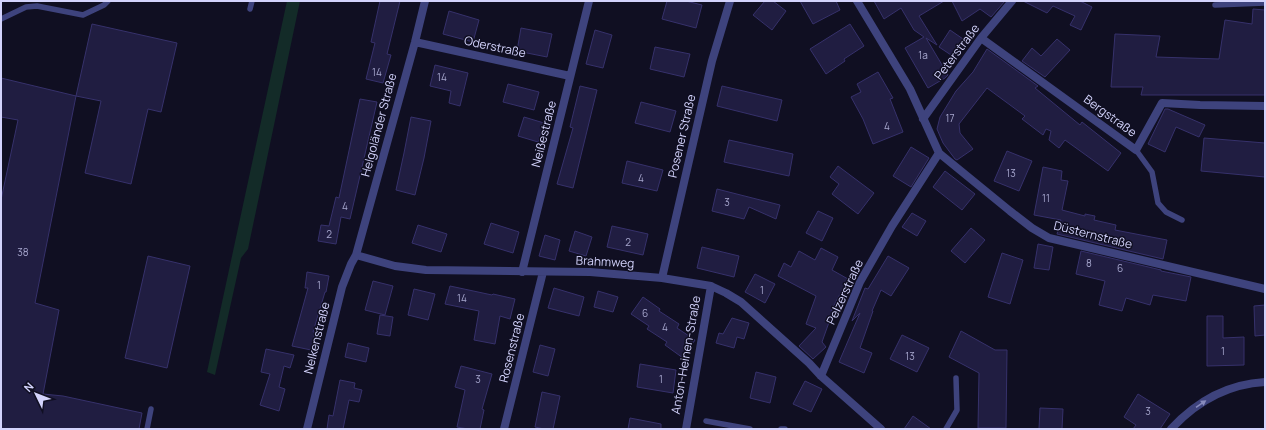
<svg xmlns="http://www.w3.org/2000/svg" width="1266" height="430" viewBox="0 0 1266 430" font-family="Manrope,sans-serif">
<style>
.green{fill:#132b28}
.building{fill:#201d41;stroke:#36316b}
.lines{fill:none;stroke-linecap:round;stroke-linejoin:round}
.service{stroke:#3e437d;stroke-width:5.5}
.minor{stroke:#3e437d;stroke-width:8}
.oneway{fill:#888bbc}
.labels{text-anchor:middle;stroke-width:3;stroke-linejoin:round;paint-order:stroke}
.number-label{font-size:10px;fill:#a6a6cd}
.street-label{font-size:12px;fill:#d3d3fc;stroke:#100f22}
</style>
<rect width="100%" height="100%" fill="#100f22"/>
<!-- green -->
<path class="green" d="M 287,1 L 300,1 L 248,249 L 241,258 L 215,375 L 207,372 Z"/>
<!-- building -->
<path class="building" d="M 380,1 L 400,1 L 387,54 L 391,55 L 383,83 L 366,79 L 375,43 L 371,42 Z
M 667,1 L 686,1 L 702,5 L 696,28 L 662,19 Z
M 765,1 L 773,1 L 786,11 L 772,30 L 753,15 Z
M 800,1 L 836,1 L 840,10 L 813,24 Z
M 874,1 L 944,1 L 919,16 L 937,45 L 926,38 L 948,75 L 945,78 L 928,88 L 905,48 L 924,37 L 914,30 L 901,8 L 884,19 Z
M 952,1 L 1005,1 L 991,17 L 980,9 L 962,21 Z
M 1023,1 L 1080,1 L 1092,7 L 1081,30 L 1070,25 L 1075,16 L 1053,6 L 1047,13 Z
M 1253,9 L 1265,10 L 1265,95 L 1141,95 L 1143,87 L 1111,87 L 1115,34 L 1160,36 L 1156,57 L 1219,59 L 1225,20 L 1252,24 Z
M 449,11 L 479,20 L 473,42 L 443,34 Z
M 92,24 L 177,43 L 161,112 L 148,109 L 131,184 L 85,173 L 101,101 L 76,96 Z
M 850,24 L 864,46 L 844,59 L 845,61 L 826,74 L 810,49 Z
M 521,28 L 552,34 L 547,57 L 517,51 Z
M 595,30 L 612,35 L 603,68 L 586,64 Z
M 950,30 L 966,41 L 954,57 L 939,47 Z
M 1057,39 L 1070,50 L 1045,77 L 1022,61 L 1032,48 L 1041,56 Z
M 655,47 L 690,54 L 684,77 L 650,69 Z
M 987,49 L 1038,86 L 1035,88 L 1080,125 L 1082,122 L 1121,153 L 1108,171 L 1065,140 L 1059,148 L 1049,140 L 1051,131 L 1046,129 L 1043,135 L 1022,119 L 1025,116 L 987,88 L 959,124 L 960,133 L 973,149 L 957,160 L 955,159 L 943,143 L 937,129 L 940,117 L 956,91 L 973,72 Z
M 435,65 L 468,73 L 460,106 L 449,103 L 451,91 L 430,86 Z
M 878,72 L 893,98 L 890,99 L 903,132 L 873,144 L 863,119 L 851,97 L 861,92 L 857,84 Z
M 1,78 L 76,96 L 35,303 L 59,310 L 43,394 L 63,396 L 142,413 L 139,429 L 1,429 L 1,200 L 18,120 L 1,117 Z
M 508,84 L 539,92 L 534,110 L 503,102 Z
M 580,86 L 597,90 L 573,188 L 557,184 L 573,128 L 570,127 Z
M 722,86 L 782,100 L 777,121 L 717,106 Z
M 360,99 L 377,102 L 350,219 L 341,217 L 336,244 L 318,241 L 321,225 L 329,226 L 336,197 L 339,198 Z
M 641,102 L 676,111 L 670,132 L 635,123 Z
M 1165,109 L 1168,109 L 1205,125 L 1199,137 L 1176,127 L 1165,152 L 1148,144 Z
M 411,117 L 431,121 L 424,158 L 415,195 L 396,190 L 404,153 Z
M 524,117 L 544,123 L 538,142 L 518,136 Z
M 1204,138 L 1265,143 L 1265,177 L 1201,171 Z
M 729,140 L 793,154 L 789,176 L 724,162 Z
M 911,147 L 929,158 L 911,187 L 893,176 Z
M 1007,151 L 1032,161 L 1019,191 L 994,181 Z
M 627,161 L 663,170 L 657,191 L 622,183 Z
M 838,166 L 874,193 L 858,214 L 832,194 L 839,184 L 830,177 Z
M 1043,167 L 1062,171 L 1061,180 L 1068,181 L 1062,210 L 1085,216 L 1085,214 L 1095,216 L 1094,220 L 1116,225 L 1115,230 L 1167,240 L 1163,259 L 1057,234 L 1061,220 L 1034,215 Z
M 945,171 L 975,194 L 962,210 L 933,187 Z
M 717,189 L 780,205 L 776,219 L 749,207 L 744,219 L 712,211 Z
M 818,211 L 833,218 L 822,241 L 806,233 Z
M 912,213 L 926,221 L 917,236 L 902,227 Z
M 491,223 L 519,232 L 513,253 L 484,244 Z
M 418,225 L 447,234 L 441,252 L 412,243 Z
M 612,226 L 648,234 L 643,255 L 607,247 Z
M 971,228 L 985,240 L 965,263 L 951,251 Z
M 575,231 L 592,237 L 586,256 L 569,251 Z
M 545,235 L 560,240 L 555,260 L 539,256 Z
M 1038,244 L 1053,247 L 1049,270 L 1034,268 Z
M 702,247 L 739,256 L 734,277 L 697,268 Z
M 821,248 L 838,257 L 832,270 L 848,279 L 831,311 L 833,311 L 822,342 L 826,347 L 813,359 L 799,346 L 816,328 L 806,324 L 816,296 L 778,276 L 784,263 L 791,267 L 799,251 L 815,260 Z
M 1081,251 L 1161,270 L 1161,271 L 1191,277 L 1186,301 L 1153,295 L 1150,305 L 1126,298 L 1122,311 L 1099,305 L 1105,281 L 1076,274 Z
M 1002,253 L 1023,260 L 1010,304 L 988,297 Z
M 148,256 L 190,266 L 167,368 L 125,358 Z
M 888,256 L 909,268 L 891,296 L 881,290 L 872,311 L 873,311 L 860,348 L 872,353 L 864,373 L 839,362 L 860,313 L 852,321 L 865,288 L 868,289 Z
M 307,272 L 329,276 L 326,292 L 325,292 L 313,332 L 315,332 L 311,350 L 292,346 L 308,288 L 305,288 Z
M 755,274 L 775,284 L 765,303 L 745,292 Z
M 373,281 L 393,286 L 385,315 L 365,310 Z
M 450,286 L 492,295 L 493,294 L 515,299 L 510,319 L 500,316 L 495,344 L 474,340 L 479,311 L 445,304 Z
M 554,288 L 584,297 L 579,316 L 548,308 Z
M 414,289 L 435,294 L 428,320 L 408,315 Z
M 598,291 L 618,297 L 613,312 L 594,307 Z
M 643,297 L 660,309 L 659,311 L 679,324 L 677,328 L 695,340 L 683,358 L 665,345 L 667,342 L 647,329 L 649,326 L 631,314 Z
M 1265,305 L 1265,335 L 1255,336 L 1254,306 Z
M 380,315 L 393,317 L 390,336 L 377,334 Z
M 1207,316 L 1223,316 L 1223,338 L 1244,337 L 1244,365 L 1207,366 Z
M 732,318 L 749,323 L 744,339 L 737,337 L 734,348 L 716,343 L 719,333 L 723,334 Z
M 961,331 L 995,350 L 1007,350 L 1006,428 L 978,428 L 979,373 L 949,357 Z
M 902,335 L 929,348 L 917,372 L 890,359 Z
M 348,343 L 369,348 L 366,362 L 345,357 Z
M 540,345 L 555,349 L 548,376 L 533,372 Z
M 266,349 L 294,355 L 290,368 L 284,366 L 279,387 L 285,389 L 279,411 L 260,405 L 270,374 L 261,372 Z
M 640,364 L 676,370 L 673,393 L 637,387 Z
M 461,366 L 492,374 L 482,409 L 484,410 L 480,429 L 468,429 L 457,427 L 465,390 L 455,387 Z
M 756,372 L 776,377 L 770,403 L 750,398 Z
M 340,380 L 355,383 L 354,388 L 362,390 L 359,402 L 349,400 L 343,429 L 327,429 L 329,415 L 333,416 Z
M 805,381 L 822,389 L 811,412 L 793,404 Z
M 542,392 L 560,396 L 553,429 L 544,429 L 535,427 Z
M 1138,394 L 1170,414 L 1160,429 L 1133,429 L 1136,425 L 1124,417 Z
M 1040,408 L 1063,409 L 1062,429 L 1039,429 Z
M 913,416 L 931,429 L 904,429 Z
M 630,418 L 661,424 L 661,429 L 628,429 Z"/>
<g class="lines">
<!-- service -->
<path class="service" d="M 1215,5 L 1265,3
M 250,9 L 252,1
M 1,19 L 26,7 L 37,6 L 83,15 L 104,5 L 108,1
M 1136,150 L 1152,172 L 1158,203 L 1166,212 L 1182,220
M 706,421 L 750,429
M 147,429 L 151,409
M 781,429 L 785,429
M 946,429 L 957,410 L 956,378"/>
<!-- minor -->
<path class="minor" d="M 857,1 L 910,89 L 939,153 L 1010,211 L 1032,228 L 1049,238 L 1265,289
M 981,38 L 1136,150 L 1162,103 L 1200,105 L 1265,106
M 415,42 L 570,76
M 923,119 L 981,38 L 1012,1
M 356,255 L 395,266 L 426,270 L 590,272 L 662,278 L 711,286 L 726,293 L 741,302 L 809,363 L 821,376 L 881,429
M 522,272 L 589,1
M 662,278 L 712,61 L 730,1
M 821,376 L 860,282 L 892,226 L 939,153
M 307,429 L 342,287 L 351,264 L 356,255 L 415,42 L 425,1
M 504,429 L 543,272
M 686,429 L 711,286
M 1171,429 C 1196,402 1228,384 1265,382"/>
</g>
<!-- one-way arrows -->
<defs><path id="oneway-solid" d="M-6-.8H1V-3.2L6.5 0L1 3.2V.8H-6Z"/></defs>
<use class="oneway" href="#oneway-solid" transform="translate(1201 404) rotate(-34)"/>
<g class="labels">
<!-- number labels -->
<g class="number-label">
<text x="923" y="59">1a</text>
<text x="377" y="76">14</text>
<text x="442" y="81">14</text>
<text x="950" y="122">17</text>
<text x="887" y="130">4</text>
<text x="1011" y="177">13</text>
<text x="641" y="182">4</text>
<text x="1046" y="202">11</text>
<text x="727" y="206">3</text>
<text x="345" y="210">4</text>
<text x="329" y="238">2</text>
<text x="628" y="246">2</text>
<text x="23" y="256">38</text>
<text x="1089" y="267">8</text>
<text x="1120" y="272">6</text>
<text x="319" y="289">1</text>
<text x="762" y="294">1</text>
<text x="462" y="302">14</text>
<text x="645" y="317">6</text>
<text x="665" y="331">4</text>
<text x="1223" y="355">1</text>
<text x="910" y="360">13</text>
<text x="478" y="383">3</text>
<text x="661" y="383">1</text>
<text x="1148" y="415">3</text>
</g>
<!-- street labels -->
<g class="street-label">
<text transform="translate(495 47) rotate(12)" y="4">Oderstraße</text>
<text transform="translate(957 52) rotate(-53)" y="4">Peterstraße</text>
<text transform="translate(1110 116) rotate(36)" y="4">Bergstraße</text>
<text transform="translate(379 125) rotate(-75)" y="4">Helgoländer Straße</text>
<text transform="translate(544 134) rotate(-76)" y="4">Neißestraße</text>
<text transform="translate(682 136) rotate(-77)" y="4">Posener Straße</text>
<text transform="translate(1093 235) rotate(14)" y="4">Düsternstraße</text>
<text transform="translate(605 262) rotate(3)" y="4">Brahmweg</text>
<text transform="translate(845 292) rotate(-65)" y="4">Pelzerstraße</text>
<text transform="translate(317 338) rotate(-76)" y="4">Nelkenstraße</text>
<text transform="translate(512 348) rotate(-76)" y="4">Rosenstraße</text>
<text transform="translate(686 355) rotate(-80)" y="4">Anton-Heinen-Straße</text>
</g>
</g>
<!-- border -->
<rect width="1266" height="430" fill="none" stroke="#d3d3fc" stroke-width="4"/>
<!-- north arrow -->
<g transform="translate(36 394) rotate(313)" stroke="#100f22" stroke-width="3" paint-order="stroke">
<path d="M0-3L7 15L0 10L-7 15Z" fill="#d3d3fc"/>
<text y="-6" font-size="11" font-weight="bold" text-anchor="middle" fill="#d3d3fc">N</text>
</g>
</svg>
